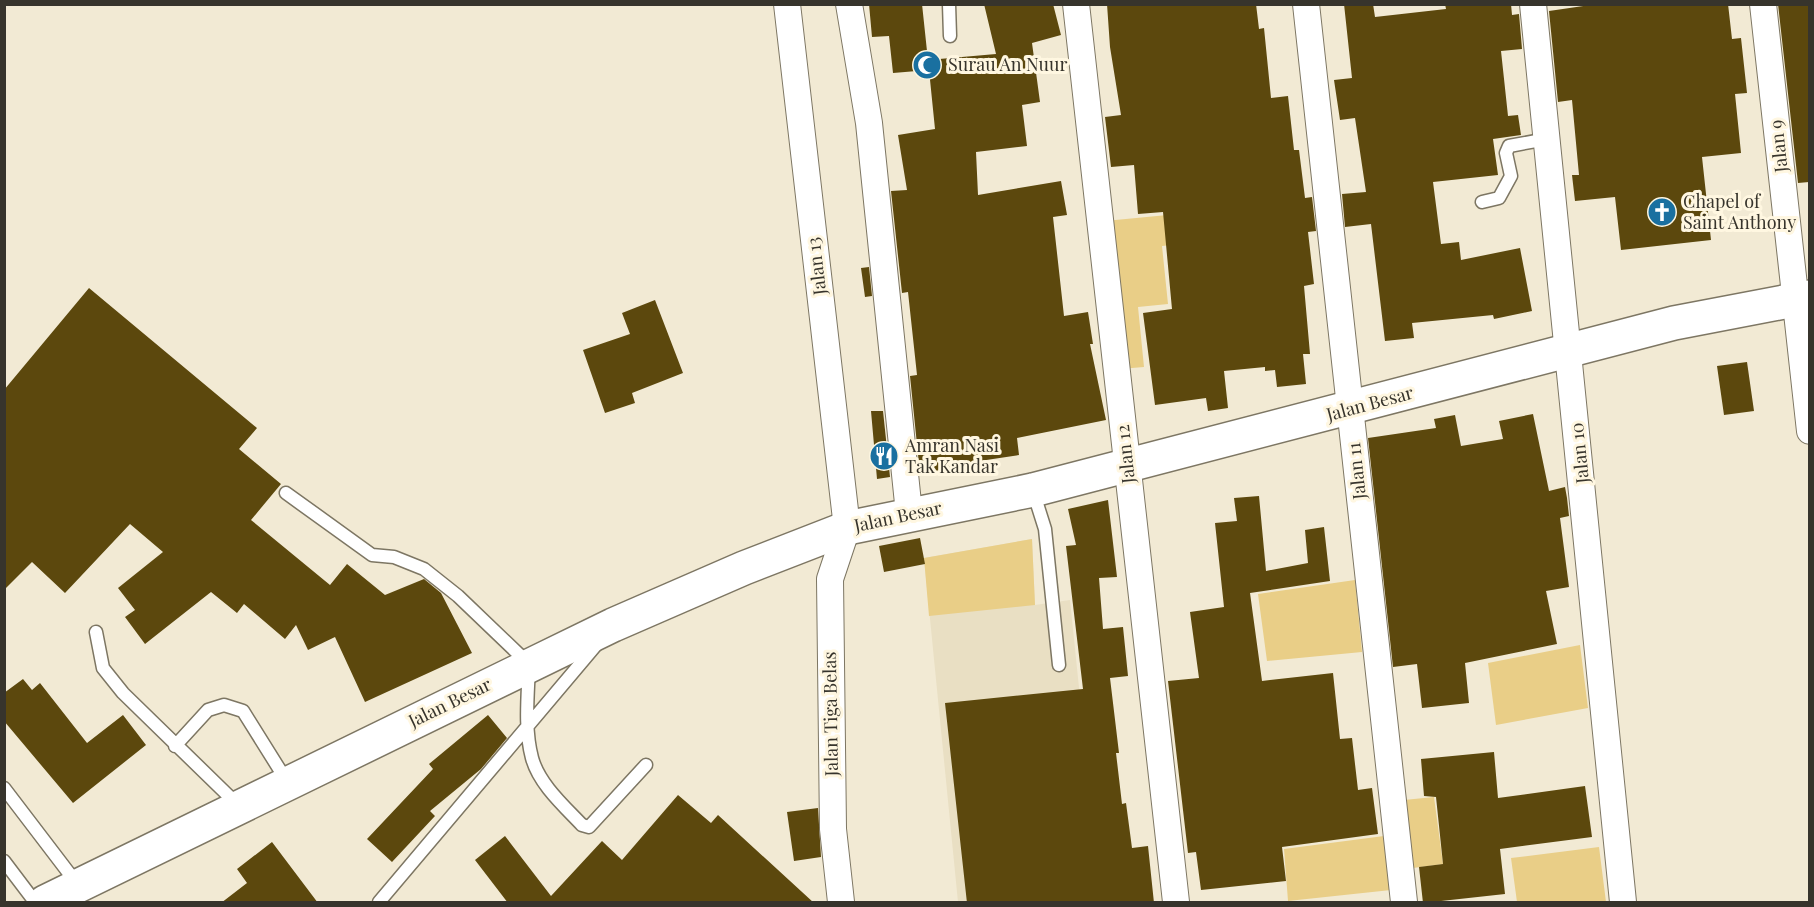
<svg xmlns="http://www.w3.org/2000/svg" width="1814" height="907" viewBox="0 0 1814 907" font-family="'Playfair Display',serif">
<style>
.built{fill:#e9dfc3}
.green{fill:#e9ce87}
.building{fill:#5c480d}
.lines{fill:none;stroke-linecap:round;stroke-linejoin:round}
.lane-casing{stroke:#7d7663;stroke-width:15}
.street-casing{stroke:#7d7663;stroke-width:28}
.secondary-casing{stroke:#7d7663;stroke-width:36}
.lane{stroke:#fff;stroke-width:12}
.street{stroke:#fff;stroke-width:26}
.secondary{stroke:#fff;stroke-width:33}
.labels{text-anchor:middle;stroke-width:6;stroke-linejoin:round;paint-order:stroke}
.poi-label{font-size:18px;fill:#37342c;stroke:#fff7e1;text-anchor:start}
.street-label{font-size:18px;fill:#37342c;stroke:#fff7e1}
</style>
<rect width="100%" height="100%" fill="#f2ead4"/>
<!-- built -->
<path class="built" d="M 1032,539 L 1035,605 L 1070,600 L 1101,902 L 958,902 L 924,558 Z"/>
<!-- green -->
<path class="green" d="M 1209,211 L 1212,241 L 1162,246 L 1168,304 L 1138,307 L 1144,367 L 1120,369 L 1105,221 Z
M 1032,539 L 1035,605 L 929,616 L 924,558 Z
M 1355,580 L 1362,652 L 1267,661 L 1258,594 Z
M 1580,645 L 1588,708 L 1496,725 L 1488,663 Z
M 1434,797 L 1443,864 L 1413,868 L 1404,800 Z
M 1384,836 L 1391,890 L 1288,901 L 1284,849 Z
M 1599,847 L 1606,902 L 1517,902 L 1511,858 Z"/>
<!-- building -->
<path class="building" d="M 869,4 L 922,4 L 929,70 L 893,73 L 889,36 L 872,37 Z
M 984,4 L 1053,4 L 1061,35 L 1032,43 L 1040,102 L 1022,105 L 1027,146 L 976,152 L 978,195 L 1061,181 L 1067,215 L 1053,217 L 1064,316 L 1088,312 L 1093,344 L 1090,344 L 1106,420 L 1017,438 L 1019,455 L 973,462 L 974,468 L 920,474 L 910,376 L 917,375 L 908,292 L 902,293 L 891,191 L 907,190 L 898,135 L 935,129 L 928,60 L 996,54 Z
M 1107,4 L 1256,4 L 1259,29 L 1264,28 L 1271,98 L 1288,96 L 1294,150 L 1299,150 L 1305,198 L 1312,197 L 1316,231 L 1308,232 L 1314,284 L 1304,286 L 1310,354 L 1303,354 L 1306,384 L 1277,387 L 1275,370 L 1265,371 L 1265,367 L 1224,371 L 1228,408 L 1208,411 L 1206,398 L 1155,405 L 1143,313 L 1172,309 L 1163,212 L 1138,214 L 1134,165 L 1111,167 L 1105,117 L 1121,115 L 1110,47 Z
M 1344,4 L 1373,4 L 1375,17 L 1446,9 L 1445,4 L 1511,4 L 1512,15 L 1519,14 L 1522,49 L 1501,51 L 1508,116 L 1518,115 L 1521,135 L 1493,139 L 1498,175 L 1433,182 L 1441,244 L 1459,242 L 1461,260 L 1520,248 L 1532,311 L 1494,319 L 1493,315 L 1412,323 L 1414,338 L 1385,341 L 1371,224 L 1345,227 L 1342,194 L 1366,192 L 1355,118 L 1340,120 L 1334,80 L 1352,78 Z
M 1597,4 L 1728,4 L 1732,39 L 1741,38 L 1747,93 L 1735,94 L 1741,153 L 1702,157 L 1711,240 L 1621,250 L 1615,197 L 1575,201 L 1572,175 L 1579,175 L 1572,100 L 1558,102 L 1549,11 Z
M 1778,4 L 1809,4 L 1809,182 L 1798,183 Z
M 869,267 L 872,296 L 865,297 L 861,268 Z
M 89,288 L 257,428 L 239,449 L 281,484 L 251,520 L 330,585 L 347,564 L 385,595 L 424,579 L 441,593 L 472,653 L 365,702 L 335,637 L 308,650 L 296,625 L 285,639 L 244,604 L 237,613 L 211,592 L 145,644 L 125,617 L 135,610 L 118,588 L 163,552 L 130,524 L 65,593 L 32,562 L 4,590 L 4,390 Z
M 655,300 L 683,373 L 632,393 L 635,403 L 605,413 L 583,350 L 630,334 L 622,313 Z
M 1747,362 L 1754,411 L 1724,415 L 1717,366 Z
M 871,411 L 883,411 L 890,477 L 877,479 Z
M 1533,414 L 1549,491 L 1565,487 L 1567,498 L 1569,516 L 1560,518 L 1569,587 L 1546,591 L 1557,644 L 1465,663 L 1469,703 L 1422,708 L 1417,664 L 1393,667 L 1368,438 L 1436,428 L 1434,419 L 1455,415 L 1461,446 L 1503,439 L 1499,421 Z
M 1259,496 L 1266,571 L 1308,563 L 1305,530 L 1324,527 L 1330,581 L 1250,593 L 1262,681 L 1333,673 L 1340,739 L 1352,738 L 1358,790 L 1372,788 L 1378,834 L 1282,847 L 1286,881 L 1201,890 L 1196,852 L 1188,853 L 1168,681 L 1199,678 L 1190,612 L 1224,607 L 1215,523 L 1237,521 L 1234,498 Z
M 1108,500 L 1117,577 L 1099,578 L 1103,629 L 1123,627 L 1128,676 L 1110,678 L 1119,753 L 1116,753 L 1122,804 L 1126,803 L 1132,848 L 1148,846 L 1154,903 L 967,903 L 945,703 L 1083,689 L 1066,546 L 1076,545 L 1068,509 Z
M 920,538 L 925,564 L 884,572 L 879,546 Z
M 23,679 L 32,690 L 40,683 L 87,743 L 123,715 L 146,745 L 73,803 L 4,721 L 4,693 Z
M 488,715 L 507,738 L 481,769 L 430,811 L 435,816 L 392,862 L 367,839 L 433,769 L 429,764 Z
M 1494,752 L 1498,798 L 1585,786 L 1592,837 L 1500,849 L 1505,894 L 1423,903 L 1419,867 L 1443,864 L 1436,797 L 1424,796 L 1421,759 Z
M 678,795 L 711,823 L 718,815 L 814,903 L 508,903 L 475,860 L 505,836 L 551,896 L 602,841 L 622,860 Z
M 818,808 L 821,857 L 794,861 L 787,812 Z
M 272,842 L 318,903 L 221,903 L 247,883 L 237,869 Z"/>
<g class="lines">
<!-- lane casing -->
<g class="lane-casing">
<path id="lane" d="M 949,4 L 950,36
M 1482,202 L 1499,198 L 1511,176 L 1506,153 L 1509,146 L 1547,139
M 1033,491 L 1045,529 L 1059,665
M 286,493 L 372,555 L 394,557 L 424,569 L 458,596 L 529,664 C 528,695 524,728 532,758 C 539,784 564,806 582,825 L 589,827 L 646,765
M 96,632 L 103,668 L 123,693 L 239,806
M 175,746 L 208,710 L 224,705 L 243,711 L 288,783
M 4,788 L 78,885
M 4,861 L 35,902
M 379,902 L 597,644"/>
</g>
<!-- street casing -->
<g class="street-casing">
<path id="street" d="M 787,4 L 847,528 L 830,579 L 833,829 L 841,902
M 849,4 L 869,123 L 909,513
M 1076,4 L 1176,902
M 1306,4 L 1404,902
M 1533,4 L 1623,902
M 1763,4 L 1810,431"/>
</g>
<!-- secondary casing -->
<g class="secondary-casing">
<path id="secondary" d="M 45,902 L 613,625 L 744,568 L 847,528 L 1033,490 L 1674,323 L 1810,297"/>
</g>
<!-- lane -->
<use href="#lane" class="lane"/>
<!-- street -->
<use href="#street" class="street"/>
<!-- secondary -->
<use href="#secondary" class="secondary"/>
</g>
<!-- icons -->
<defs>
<g id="mosque-disc" transform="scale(1.5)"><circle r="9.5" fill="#1a70a0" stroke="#fff7e1"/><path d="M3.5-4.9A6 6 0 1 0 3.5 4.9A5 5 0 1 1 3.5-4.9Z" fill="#fff"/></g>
<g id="church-disc" transform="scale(1.5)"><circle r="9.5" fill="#1a70a0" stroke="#fff7e1"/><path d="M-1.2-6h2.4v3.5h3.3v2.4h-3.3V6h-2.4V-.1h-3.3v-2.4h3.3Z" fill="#fff"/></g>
<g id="restaurant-disc" transform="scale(1.5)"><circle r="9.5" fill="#1a70a0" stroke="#fff7e1"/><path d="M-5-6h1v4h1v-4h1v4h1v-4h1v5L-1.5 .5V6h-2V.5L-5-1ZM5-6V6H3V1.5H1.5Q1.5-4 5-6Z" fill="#fff"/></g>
</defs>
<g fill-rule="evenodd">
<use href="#mosque-disc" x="927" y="65"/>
<use href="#church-disc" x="1662" y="212"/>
<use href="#restaurant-disc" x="884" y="456"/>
</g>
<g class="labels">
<!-- poi labels -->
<g class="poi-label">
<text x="948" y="71">Surau An Nuur</text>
<text x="1683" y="208">Chapel of<tspan x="1683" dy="21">Saint Anthony</tspan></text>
<text x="905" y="452">Amran Nasi<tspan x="905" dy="21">Tak Kandar</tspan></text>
</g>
<!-- street labels -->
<g class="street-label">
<text transform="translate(1779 146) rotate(-96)" y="6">Jalan 9</text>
<text transform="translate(817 266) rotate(-97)" y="6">Jalan 13</text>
<text transform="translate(1370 404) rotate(-15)" y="6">Jalan Besar</text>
<text transform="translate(1580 453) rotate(-96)" y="6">Jalan 10</text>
<text transform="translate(1126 454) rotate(-96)" y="6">Jalan 12</text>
<text transform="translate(1357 471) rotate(-96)" y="6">Jalan 11</text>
<text transform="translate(898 517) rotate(-12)" y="6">Jalan Besar</text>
<text transform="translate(450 703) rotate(-26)" y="6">Jalan Besar</text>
<text transform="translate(831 714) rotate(-91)" y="6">Jalan Tiga Belas</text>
</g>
</g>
<!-- border -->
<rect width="1814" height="907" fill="none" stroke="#37342c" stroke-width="12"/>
</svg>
